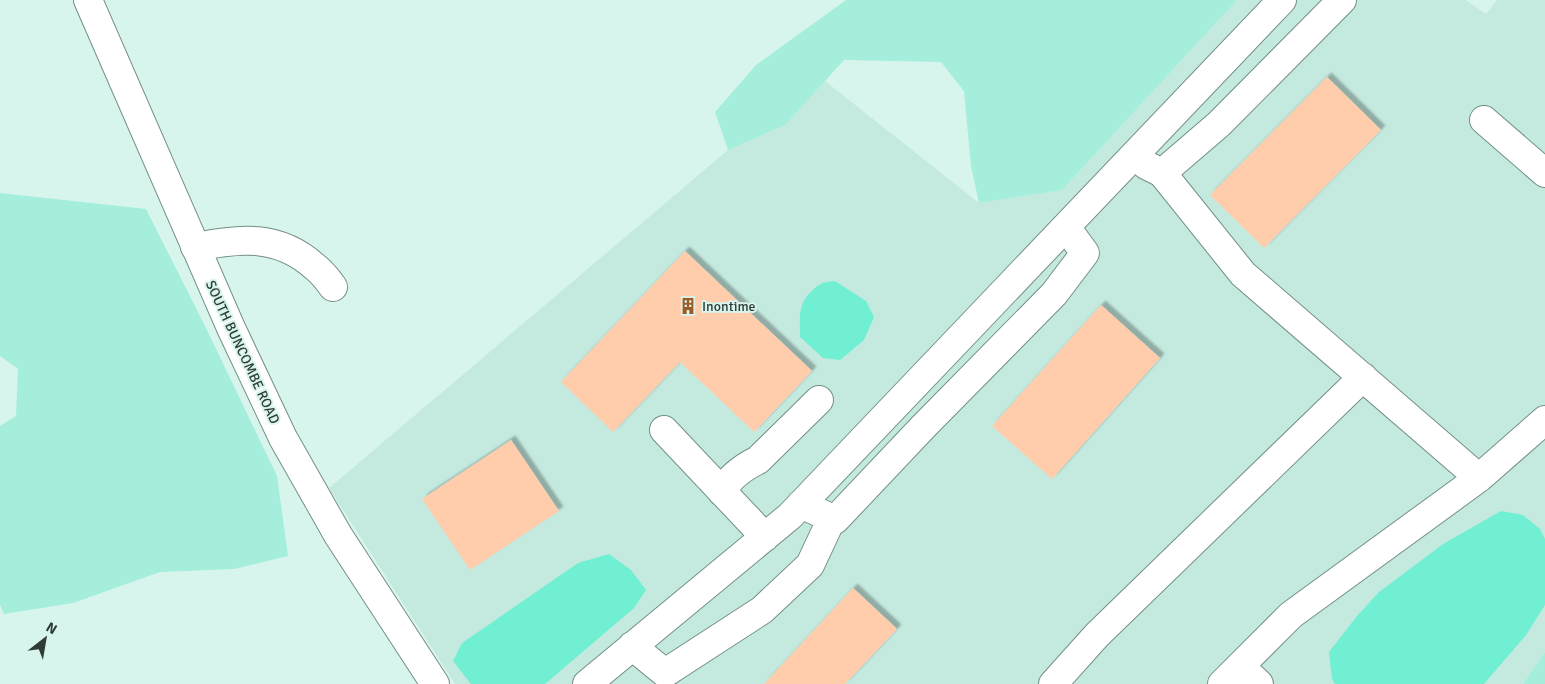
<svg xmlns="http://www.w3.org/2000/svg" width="1545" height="684" viewBox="0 0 1545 684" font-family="Signika,sans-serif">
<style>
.built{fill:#c4eadf}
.green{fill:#a4eedb}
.water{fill:#70efd3}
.building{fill:#ffcdab;filter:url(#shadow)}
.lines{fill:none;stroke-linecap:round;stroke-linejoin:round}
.minor-casing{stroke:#738f87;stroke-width:30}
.major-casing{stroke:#738f87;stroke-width:30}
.minor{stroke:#fff;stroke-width:28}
.major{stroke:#fff;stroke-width:28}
.labels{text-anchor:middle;stroke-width:4;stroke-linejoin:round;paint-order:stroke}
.poi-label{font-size:14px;fill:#2f3b37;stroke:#d8f5ed;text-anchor:start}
.street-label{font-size:14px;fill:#2f3b37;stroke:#d8f5ed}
</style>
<defs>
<filter id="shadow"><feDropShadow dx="4.5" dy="-4.5" stdDeviation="1" flood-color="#0004"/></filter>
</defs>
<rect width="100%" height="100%" fill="#d8f5ed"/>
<!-- built -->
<path class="built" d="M 1237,0 L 1466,0 L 1486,14 L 1497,0 L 1545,0 L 1545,652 L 1523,684 L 455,684 L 329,488 L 728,150 L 785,125 L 825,81 L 979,203 L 1062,190 Z"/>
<!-- green -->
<path class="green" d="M 846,0 L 1237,0 L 1062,190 L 979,203 L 971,166 L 964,91 L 941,62 L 844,60 L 785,125 L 728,150 L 715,112 L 756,65 Z
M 0,193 L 146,209 L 206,328 L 277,476 L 288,556 L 234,569 L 160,572 L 73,603 L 4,614 L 0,605 L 0,426 L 16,416 L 18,369 L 0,356 Z
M 1545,652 L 1545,684 L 1523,684 Z"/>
<!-- water -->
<path class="water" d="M 835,281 L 866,301 L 874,317 L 864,340 L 840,360 L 823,358 L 800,337 C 800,317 797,303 814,289 C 822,282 824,282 835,281 Z
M 1501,511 L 1523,515 L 1540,529 L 1545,539 L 1545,605 L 1526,635 L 1484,684 L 1335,684 L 1332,679 L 1329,652 L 1357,616 L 1379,592 L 1443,544 Z
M 609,554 L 631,570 L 646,590 L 634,608 L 545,684 L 471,684 L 453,661 L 462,643 L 578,563 Z"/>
<!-- building -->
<path class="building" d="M 1327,77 L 1381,130 L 1264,248 L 1210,195 Z
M 685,251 L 812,371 L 754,432 L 680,362 L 613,432 L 561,382 Z
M 1101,305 L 1160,358 L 1052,479 L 992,426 Z
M 511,440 L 559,511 L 470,570 L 422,499 Z
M 853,588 L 897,629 L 845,684 L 764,684 Z"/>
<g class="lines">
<!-- minor casing -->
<g class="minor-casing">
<path id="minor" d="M 1484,120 L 1545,173
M 1146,165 L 1162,173 L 1219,124 L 1342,0
M 1162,173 L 1243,274 L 1479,478
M 195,247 C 240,238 279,234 315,267 C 322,272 328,280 333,287
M 664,430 L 765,537
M 722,492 C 729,477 744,467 758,460 L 819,400
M 801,504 L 835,520 L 923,427 L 1054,294 L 1085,253 L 1066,227
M 632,646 L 665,673 L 762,610 L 810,565 L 832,518
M 1240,666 L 1259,684
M 587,684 L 790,516 L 1282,0
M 1053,684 L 1097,635 L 1363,377
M 1222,684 L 1291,615 L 1479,478 L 1545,420"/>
</g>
<!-- major casing -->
<g class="major-casing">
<path id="major" d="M 88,0 L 231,328 L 283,438 L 338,535 L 435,684"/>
</g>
<!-- minor -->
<use href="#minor" class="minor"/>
<!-- major -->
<use href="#major" class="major"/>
</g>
<!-- icons -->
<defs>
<g id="building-bare" transform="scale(1.35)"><path d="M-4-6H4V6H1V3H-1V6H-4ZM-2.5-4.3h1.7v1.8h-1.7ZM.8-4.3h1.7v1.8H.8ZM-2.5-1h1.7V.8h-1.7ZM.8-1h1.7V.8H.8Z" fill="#9c5a27" stroke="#d8f5ed" stroke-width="2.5" paint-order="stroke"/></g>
</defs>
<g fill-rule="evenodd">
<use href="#building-bare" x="688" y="306"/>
</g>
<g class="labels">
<!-- poi labels -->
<g class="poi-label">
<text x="702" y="311">Inontime</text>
</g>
<!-- street labels -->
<g class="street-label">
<text transform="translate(243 352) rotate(65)" y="5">SOUTH BUNCOMBE ROAD</text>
</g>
</g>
<!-- north arrow -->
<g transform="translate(45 639) rotate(31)" stroke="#d8f5ed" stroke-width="4" paint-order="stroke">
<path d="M0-4L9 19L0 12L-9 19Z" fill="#2f3b37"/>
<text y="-8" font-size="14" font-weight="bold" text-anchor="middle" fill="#2f3b37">N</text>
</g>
</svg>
